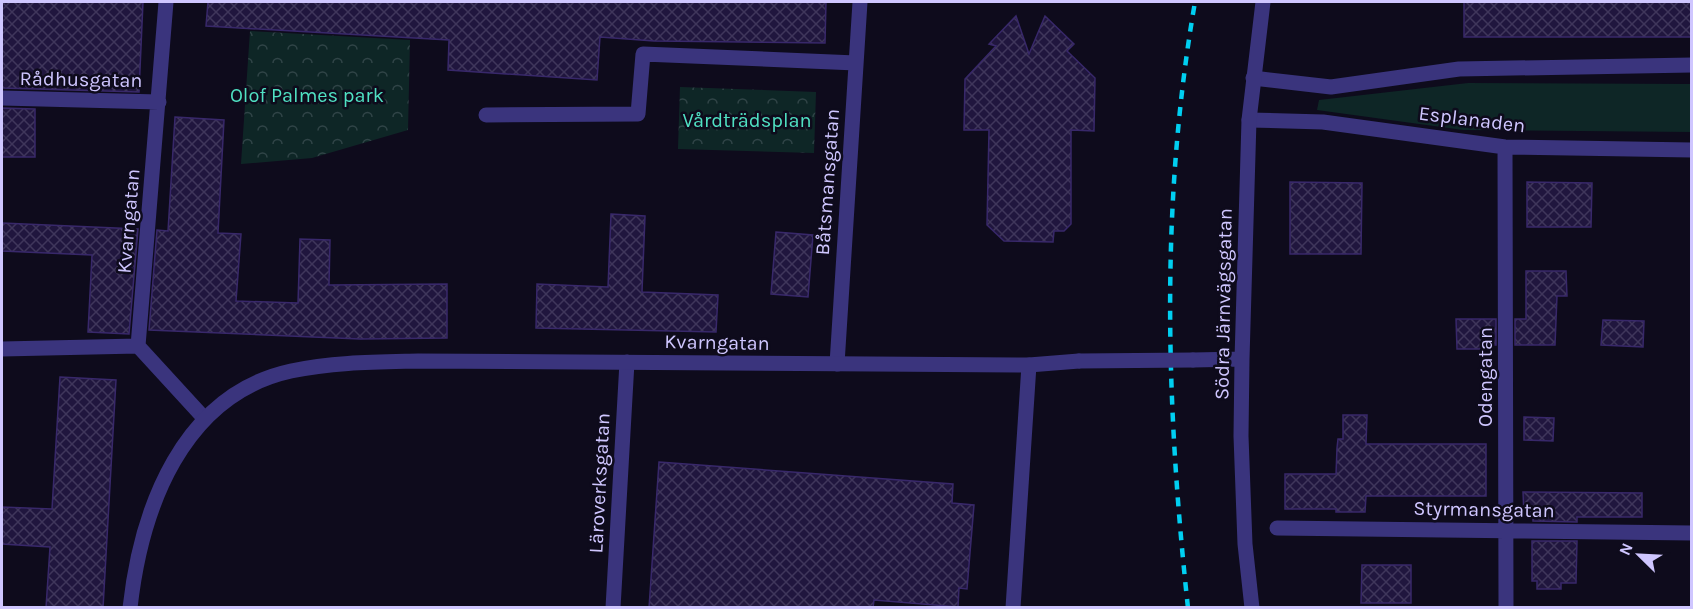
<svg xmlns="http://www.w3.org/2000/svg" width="1693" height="609" viewBox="0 0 1693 609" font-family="Karla,sans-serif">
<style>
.green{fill:#0e2626}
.park{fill:url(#park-crowns)}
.building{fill:url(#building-cross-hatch);stroke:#38286a;stroke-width:1.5}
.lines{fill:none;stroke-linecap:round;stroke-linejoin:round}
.minor{stroke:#3a347d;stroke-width:15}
.tertiary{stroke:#3a347d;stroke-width:15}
.rail{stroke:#00cff1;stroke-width:4.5;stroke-dasharray:9 8;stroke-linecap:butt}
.tertiary-bridge{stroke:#3a347d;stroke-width:15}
.labels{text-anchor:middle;stroke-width:5;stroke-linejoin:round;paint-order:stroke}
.street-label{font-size:20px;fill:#cfc6ff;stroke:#0e0b1c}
.park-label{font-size:20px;fill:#50e1c3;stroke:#0e0b1c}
</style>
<defs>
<pattern id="park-crowns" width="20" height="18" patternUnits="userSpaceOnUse" patternTransform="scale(1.5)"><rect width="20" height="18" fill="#0e2626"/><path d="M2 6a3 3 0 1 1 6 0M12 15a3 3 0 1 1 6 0" fill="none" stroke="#304447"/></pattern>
<pattern id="building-cross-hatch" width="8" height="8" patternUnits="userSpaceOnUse" patternTransform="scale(1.5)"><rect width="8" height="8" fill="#20163e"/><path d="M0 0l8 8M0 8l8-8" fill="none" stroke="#3f365b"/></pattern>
</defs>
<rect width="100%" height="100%" fill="#0e0b1c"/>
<!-- green -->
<path class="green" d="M 1468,83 L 1691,84 L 1691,132 L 1463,130 L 1317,110 L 1319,100 Z"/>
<!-- park -->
<path class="park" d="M 250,31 L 410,40 L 408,130 L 312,158 L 241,164 Z
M 680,87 L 816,92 L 814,153 L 678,149 Z"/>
<!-- building -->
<path class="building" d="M 2,2 L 143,2 L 139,92 L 2,88 Z
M 208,2 L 826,2 L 825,43 L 654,41 L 600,37 L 597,80 L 448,70 L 449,40 L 206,26 Z
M 1464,2 L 1692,2 L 1692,37 L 1464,37 Z
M 1016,16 L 1029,54 L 1045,16 L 1074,44 L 1067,51 L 1095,78 L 1094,131 L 1071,130 L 1071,224 L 1064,231 L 1054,231 L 1053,242 L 1004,241 L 987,225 L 989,130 L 964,130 L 965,79 L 996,46 L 989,44 Z
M 2,108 L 35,109 L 35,157 L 2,157 Z
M 175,117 L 224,120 L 218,233 L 241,234 L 236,301 L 298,303 L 300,239 L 330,240 L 329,285 L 447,284 L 447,338 L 360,339 L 149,330 L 157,230 L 168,231 Z
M 1290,182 L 1362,183 L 1361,254 L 1290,254 Z
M 1527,182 L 1592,183 L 1591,227 L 1527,227 Z
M 611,214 L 645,216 L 642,292 L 718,295 L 716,332 L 536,328 L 537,284 L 608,287 Z
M 2,223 L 138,229 L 129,334 L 88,332 L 92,255 L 2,251 Z
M 776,232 L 813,235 L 808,297 L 771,294 Z
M 1526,271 L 1566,271 L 1567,296 L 1557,296 L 1555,345 L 1515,345 L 1515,319 L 1526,319 Z
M 1456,319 L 1496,319 L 1496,345 L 1488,345 L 1488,349 L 1457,349 Z
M 1603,320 L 1644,321 L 1643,347 L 1601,345 Z
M 60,377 L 116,380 L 103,608 L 46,608 L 50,547 L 2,544 L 2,507 L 52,509 Z
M 1343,415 L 1367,415 L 1366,444 L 1486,444 L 1486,496 L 1366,496 L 1365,512 L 1336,512 L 1336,509 L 1285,509 L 1285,474 L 1336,474 L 1337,448 L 1338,439 L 1343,439 Z
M 1524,417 L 1554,418 L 1553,441 L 1524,440 Z
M 659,462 L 953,484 L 952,503 L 974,505 L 967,589 L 959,588 L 958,607 L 874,600 L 873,608 L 649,608 Z
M 1523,492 L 1642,493 L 1642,517 L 1577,517 L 1577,522 L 1533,521 L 1533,515 L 1524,515 Z
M 1532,541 L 1577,541 L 1576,583 L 1561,583 L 1561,589 L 1537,589 L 1537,581 L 1532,581 Z
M 1362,565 L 1411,565 L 1411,603 L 1361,603 Z"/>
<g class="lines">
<!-- minor -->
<path class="minor" d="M 166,2 L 138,346 L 204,418
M 1253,78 L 1331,87 L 1459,69 L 1692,65
M 2,98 L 159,102
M 486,115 L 638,114 L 643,54 L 856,63
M 1249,120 L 1323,122 L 1505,147 L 1692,150
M 1505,147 L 1506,608
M 2,349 L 138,346
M 837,364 L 860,2
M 1277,528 L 1692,533
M 613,608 L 627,362
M 1013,608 L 1029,365"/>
<!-- tertiary -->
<path class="tertiary" d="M 1193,360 L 1242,359
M 130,608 C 141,509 182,395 291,371 C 333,362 376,362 418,361 L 1029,365 L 1079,361
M 1252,608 L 1245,544 L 1241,436 L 1242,359 L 1249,120 L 1263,2"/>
<!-- rail -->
<path class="rail" d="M 1188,608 C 1166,405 1160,203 1195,2"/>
<!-- tertiary-bridge -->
<path class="tertiary-bridge" d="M 1079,361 L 1193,360"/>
</g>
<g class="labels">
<!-- street labels -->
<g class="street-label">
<text transform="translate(81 79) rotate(1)" y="7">Rådhusgatan</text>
<text transform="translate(1472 119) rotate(7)" y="7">Esplanaden</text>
<text transform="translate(827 182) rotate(-86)" y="7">Båtsmansgatan</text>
<text transform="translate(128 221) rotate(-85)" y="7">Kvarngatan</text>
<text transform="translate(1223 304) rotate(-89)" y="7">Södra Järnvägsgatan</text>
<text transform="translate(717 342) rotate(1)" y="7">Kvarngatan</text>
<text transform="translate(1485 377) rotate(-90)" y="7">Odengatan</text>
<text transform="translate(599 483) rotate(-87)" y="7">Läroverksgatan</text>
<text transform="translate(1484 509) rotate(1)" y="7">Styrmansgatan</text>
</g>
<!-- park labels -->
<g class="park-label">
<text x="307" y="102">Olof Palmes park</text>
<text x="747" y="127">Vårdträdsplan</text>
</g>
</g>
<!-- border -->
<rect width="1693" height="609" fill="none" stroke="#cfc6ff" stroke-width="6"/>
<!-- north arrow -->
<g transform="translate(1639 555) rotate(294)" stroke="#0e0b1c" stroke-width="4.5" paint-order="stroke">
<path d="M0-4.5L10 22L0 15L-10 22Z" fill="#cfc6ff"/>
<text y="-9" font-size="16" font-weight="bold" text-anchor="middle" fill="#cfc6ff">N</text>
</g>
</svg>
